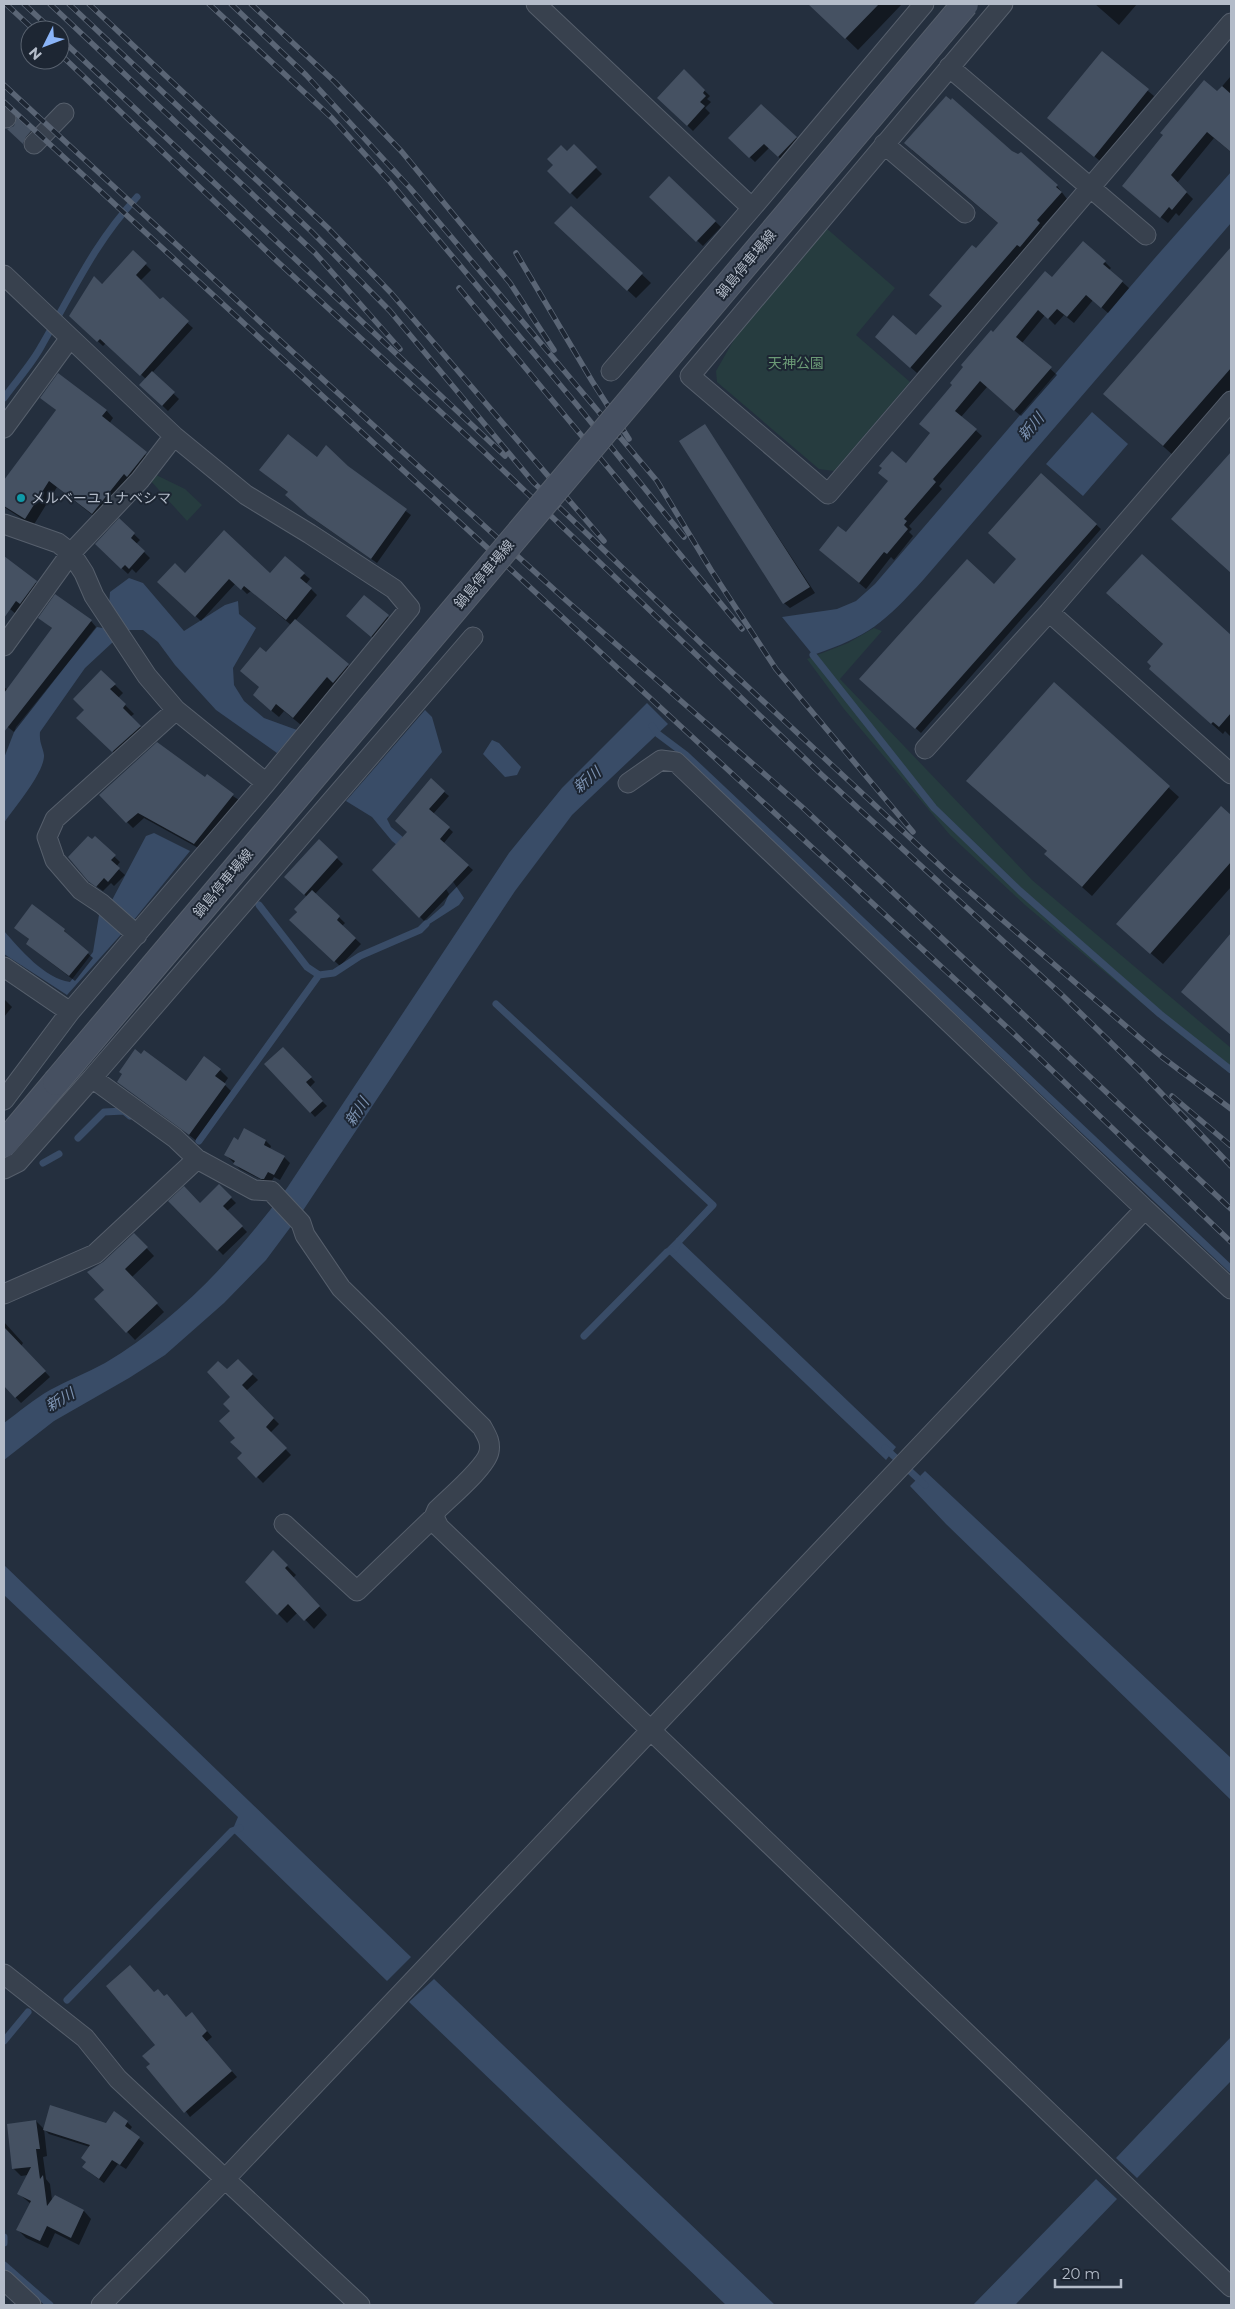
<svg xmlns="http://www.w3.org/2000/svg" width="1235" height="2309" viewBox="0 0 1235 2309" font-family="Montserrat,'Noto Sans JP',sans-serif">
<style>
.green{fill:#263c3f}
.water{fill:#394c67}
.shadow{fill:#0007}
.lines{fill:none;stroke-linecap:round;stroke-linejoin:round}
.stream{stroke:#394c67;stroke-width:7}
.building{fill:#455162}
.street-casing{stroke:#565f6c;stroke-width:21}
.secondary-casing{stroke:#565f6c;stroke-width:28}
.street{stroke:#38414e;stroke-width:19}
.secondary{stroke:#465061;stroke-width:26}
.rail-casing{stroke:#5a6575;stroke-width:5.5}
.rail{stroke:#1d2633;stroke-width:4;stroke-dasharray:11;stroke-linecap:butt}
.secondary-bridge-casing{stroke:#565f6c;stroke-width:28;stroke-linecap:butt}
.secondary-bridge{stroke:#465061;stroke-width:26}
.culture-dot{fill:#0f9aa8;stroke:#1d2633;stroke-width:2}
.labels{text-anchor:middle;stroke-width:4;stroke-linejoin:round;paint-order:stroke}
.street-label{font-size:14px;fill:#b4bcc9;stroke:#1d2633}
.park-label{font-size:14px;fill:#6b9a76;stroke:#1d2633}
.poi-label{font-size:14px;fill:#b4bcc9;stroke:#1d2633;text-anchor:start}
.water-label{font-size:15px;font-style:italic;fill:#7c92b1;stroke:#1d2633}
</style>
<rect width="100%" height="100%" fill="#242f3e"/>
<!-- green -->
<path class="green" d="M 825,227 L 895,288 L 856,335 L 910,382 L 834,471 L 819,469 L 717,382 L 716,371 L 743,324 Z
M 152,473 L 185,489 L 202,505 L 187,521 L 149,479 Z
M 874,628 L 882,631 L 840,679 L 1032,880 L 1231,1048 L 1231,1074 L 1174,1030 L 1025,905 L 950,835 L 844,709 L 807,659 L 848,643 Z"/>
<!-- water -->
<path class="water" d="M 1231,172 L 1231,223 L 924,579 C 884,623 869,636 813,655 L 782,617 L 837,609 L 856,601 L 875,584 L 1154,259 Z
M 1092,412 L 1128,444 L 1083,496 L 1046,464 Z
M 129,578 L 143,583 L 184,631 L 225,605 L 238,601 L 239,614 L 256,628 L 233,668 L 234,685 L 244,701 L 264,718 L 297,730 L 277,753 L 216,710 L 175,665 L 158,642 L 143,630 L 126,630 L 109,605 L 110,592 Z
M 97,627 L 108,629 L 113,642 L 85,668 L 40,732 C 39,743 43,747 44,755 C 45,772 14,808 4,823 L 4,758 L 16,727 Z
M 647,703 L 668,724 L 572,815 L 515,891 L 304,1209 L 266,1260 L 224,1303 L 165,1355 L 129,1378 L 54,1421 L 4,1460 L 4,1423 C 19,1412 34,1399 50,1390 C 68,1380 87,1373 105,1363 C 179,1319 236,1256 287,1188 L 509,853 L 562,788 Z
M 425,710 L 432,717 L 442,752 L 387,819 L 391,827 L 450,877 L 464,898 L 459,905 L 420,930 L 419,927 L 444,905 L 449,894 L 441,881 L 392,841 L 372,817 L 346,801 Z
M 492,740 L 499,743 L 521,767 L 517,775 L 505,777 L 483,754 Z
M 154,833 L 190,851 L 133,921 L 67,995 L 4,954 L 4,931 C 21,950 44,978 70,982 L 93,952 L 99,915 L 111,902 L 146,836 Z
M 677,1238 L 896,1447 L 886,1460 L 667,1252 L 665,1250 Z
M 925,1471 L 1231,1758 L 1231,1800 L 946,1524 L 910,1486 Z
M 4,1565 L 411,1957 L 387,1981 L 232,1831 L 238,1817 L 4,1595 Z
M 434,1979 L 775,2305 L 726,2305 L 409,2002 Z
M 1231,2037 L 1231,2081 L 1137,2178 L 1116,2158 Z
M 1096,2179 L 1117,2199 L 1015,2305 L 973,2305 Z"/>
<!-- shadow -->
<path class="shadow" d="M 810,4 L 902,4 L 858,50 Z
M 1095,4 L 1137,4 L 1119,25 Z
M 1102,53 L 1154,96 L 1100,161 L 1048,118 Z
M 684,71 L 710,96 L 707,99 L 711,102 L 705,108 L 710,113 L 693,131 L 659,98 Z
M 1231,76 L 1231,152 L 1214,138 L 1177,183 L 1193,199 L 1179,216 L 1176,213 L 1168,223 L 1130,192 Z
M 761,106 L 801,142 L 783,161 L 769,148 L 755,162 L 730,138 Z
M 18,118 L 37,136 L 29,148 L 9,129 L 15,126 Z
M 574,146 L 602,174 L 577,199 L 549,171 Z
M 912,150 L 1012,152 L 1019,156 L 1021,154 L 1057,186 L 1067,199 L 1042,227 L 1046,230 L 1027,252 L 1024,250 L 917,373 L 883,343 L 916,336 L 943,306 L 976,250 L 999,224 Z
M 669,177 L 721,227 L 703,246 L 650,197 Z
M 571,208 L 651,283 L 636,298 L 565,232 Z
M 1231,248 L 1231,393 L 1175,457 L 1105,394 Z
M 133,252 L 151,270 L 140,281 L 193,328 L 152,373 L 179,399 L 168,411 L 141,385 L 146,379 L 106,343 L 103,346 L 71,316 Z
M 1105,262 L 1111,268 L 1109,270 L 1129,288 L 1108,313 L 1093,300 L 1074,323 L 1064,315 L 1055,325 L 1045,315 L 1022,343 L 1057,375 L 1021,416 L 987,387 L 961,417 L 982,436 L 939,486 L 942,489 L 909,526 L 912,529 L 909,532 L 913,536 L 894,560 L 891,557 L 866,589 L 827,556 L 820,550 L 846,534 L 931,434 L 954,385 L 994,334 L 1052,279 Z
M 42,398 L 106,410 L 113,418 L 109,424 L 153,461 L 100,521 L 57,487 L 33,526 L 4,507 L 4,482 L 57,411 Z
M 705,426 L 815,593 L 790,608 L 784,603 Z
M 1231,454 L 1231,572 L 1173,519 Z
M 317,458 L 347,467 L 411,515 L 377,563 L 315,520 L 291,500 L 289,493 L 266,475 Z
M 1041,475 L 1101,529 L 921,733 L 865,683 L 994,585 L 1018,559 Z
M 119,520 L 140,540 L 136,544 L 150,558 L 136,573 L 132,569 L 128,574 L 96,544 Z
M 1142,556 L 1231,637 L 1230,736 L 1225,731 L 1223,734 L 1161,679 L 1164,645 L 1118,604 Z
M 4,558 L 42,588 L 16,614 L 4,604 Z
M 185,574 L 304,574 L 310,579 L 306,584 L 317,595 L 295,621 L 355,672 L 341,689 L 335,683 L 301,725 L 284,711 L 279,717 L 261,702 L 260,688 L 267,654 L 291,625 L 251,591 L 247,594 L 236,583 L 201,621 L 164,588 Z
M 364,597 L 394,622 L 377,641 L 354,622 Z
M 40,618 L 91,621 L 96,627 L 14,732 L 4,724 L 4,687 L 8,690 L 53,629 Z
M 102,672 L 123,693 L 118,698 L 134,714 L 130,717 L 149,735 L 122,760 L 78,718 L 85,710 Z
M 1054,684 L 1179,797 L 1092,896 L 1056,864 L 1048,852 L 968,781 Z
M 205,778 L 239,800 L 200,849 L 144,818 L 133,828 L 100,795 Z
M 444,792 L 449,796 L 433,814 L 453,832 L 443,844 L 473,870 L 424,921 L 374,870 Z
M 1221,808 L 1231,817 L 1231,887 L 1163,964 L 1130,935 Z
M 95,838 L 120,862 L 116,867 L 125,875 L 114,886 L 111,883 L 103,891 L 89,881 L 92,841 Z
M 319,841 L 343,864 L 315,894 L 345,923 L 342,926 L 361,944 L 340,966 L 291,920 L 307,897 L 286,877 Z
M 16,928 L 64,930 L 69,937 L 93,958 L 75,981 L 33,949 L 27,944 L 30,940 Z
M 1231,935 L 1231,1034 L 1183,992 Z
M 4,999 L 12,1007 L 4,1017 Z
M 283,1048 L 315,1082 L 309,1088 L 327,1106 L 315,1117 L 266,1064 Z
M 220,1070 L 228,1078 L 224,1084 L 234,1094 L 198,1142 L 119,1081 L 186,1082 Z
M 238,1141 L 266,1141 L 271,1146 L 270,1149 L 284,1157 L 290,1163 L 280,1180 L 274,1177 L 270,1184 L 240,1169 L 226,1155 Z
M 219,1186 L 236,1203 L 227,1211 L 247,1232 L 223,1255 L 170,1201 L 200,1205 Z
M 134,1235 L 154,1256 L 132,1277 L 164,1312 L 135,1340 L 96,1299 L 106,1290 L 103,1263 Z
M 4,1322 L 23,1343 L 21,1346 L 50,1377 L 21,1403 L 4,1385 Z
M 238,1360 L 258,1380 L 246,1391 L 279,1424 L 270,1433 L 291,1455 L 263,1483 L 239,1458 L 243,1453 L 237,1438 L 227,1371 Z
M 273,1552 L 296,1575 L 293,1578 L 327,1615 L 314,1629 L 298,1612 L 287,1623 L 247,1582 Z
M 154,1994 L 164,1997 L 187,2018 L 197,2019 L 212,2037 L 206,2042 L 237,2077 L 190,2117 L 151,2064 L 157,2045 Z
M 36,2121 L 44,2129 L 47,2156 L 43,2157 L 46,2179 L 50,2184 L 52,2200 L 55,2197 L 84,2211 L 91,2219 L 79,2245 L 55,2233 L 48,2248 L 26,2238 L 18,2230 L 31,2204 L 19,2194 L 28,2175 L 21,2176 L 13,2168 Z
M 127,2122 L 132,2127 L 129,2131 L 144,2143 L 126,2169 L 118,2164 L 104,2183 L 89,2172 L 87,2162 L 90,2147 L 49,2134 L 44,2129 Z"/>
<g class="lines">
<!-- stream -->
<path class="stream" d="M 4,398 C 16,381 32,364 42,345 C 74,290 93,245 137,197
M 813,655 L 934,808 L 1020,891 L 1160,1014 L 1231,1070
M 652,726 L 658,734 L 686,755 L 1231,1269
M 259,905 L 307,967 L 319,975 L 334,973 L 360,956 L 420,930 L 426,924
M 496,1004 L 713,1205 L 679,1241 L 675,1249 L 667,1252 L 584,1336
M 78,1138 L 104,1112 L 124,1111 L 130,1116
M 199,1141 L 319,975
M 43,1163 L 59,1154
M 885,1448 L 925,1485
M 67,2000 L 232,1831 L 240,1828
M 4,2041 L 28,2012
M 4,2237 L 4,2243
M 4,2265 L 50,2305"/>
</g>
<!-- building -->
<path class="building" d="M 808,4 L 879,4 L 845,39 Z
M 1102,51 L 1149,89 L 1094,157 L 1047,118 Z
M 684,69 L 705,90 L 703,93 L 706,96 L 700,102 L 705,106 L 687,126 L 657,98 Z
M 1204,80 L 1217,91 L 1222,86 L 1231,94 L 1231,152 L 1207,132 L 1171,175 L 1187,192 L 1172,210 L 1169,207 L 1160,218 L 1122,186 L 1163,135 L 1160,133 Z
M 946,96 L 951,100 L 952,98 L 1012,151 L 1018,154 L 1021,152 L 1058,185 L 1056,187 L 1062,192 L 1037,220 L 1040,223 L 1020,247 L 1017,245 L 910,368 L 875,337 L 893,315 L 916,335 L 942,306 L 929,295 L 972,245 L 976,248 L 998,223 L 904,143 Z
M 761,104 L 797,137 L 778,157 L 764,144 L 749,158 L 728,138 Z
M 17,115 L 32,130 L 26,137 L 23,144 L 7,129 L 14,126 Z
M 574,144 L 597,167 L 570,194 L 547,171 L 553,165 L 547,159 L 561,145 L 567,151 Z
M 669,176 L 716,221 L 696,242 L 649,197 Z
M 571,206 L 643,273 L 627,291 L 554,223 Z
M 1083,241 L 1106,261 L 1103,264 L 1123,281 L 1101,308 L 1086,295 L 1067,317 L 1057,309 L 1048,319 L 1038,310 L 1016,337 L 1052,367 L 1014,411 L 980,381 L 955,411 L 977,429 L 933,479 L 936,482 L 904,519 L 907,521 L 904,525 L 908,529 L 887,554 L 884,552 L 859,583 L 819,550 L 838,526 L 846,532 L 888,481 L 878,473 L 882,468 L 879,466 L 892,451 L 906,463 L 930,433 L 919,424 L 952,385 L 950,383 L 963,367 L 961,365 L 991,330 L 993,332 L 1045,271 L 1052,277 Z
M 1231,247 L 1231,368 L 1163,446 L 1103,394 Z
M 133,250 L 147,263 L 136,275 L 160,299 L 163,297 L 189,321 L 140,376 L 100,339 L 97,342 L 69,316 L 94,276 L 102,284 Z
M 152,371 L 175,392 L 162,406 L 139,385 Z
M 58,373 L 107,410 L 102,416 L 147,452 L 127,477 L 124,474 L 92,514 L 49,481 L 25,519 L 4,506 L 4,480 L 56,410 L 40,398 Z
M 705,424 L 810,587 L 783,604 L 679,441 Z
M 288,434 L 317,457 L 326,445 L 348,466 L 407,509 L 371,559 L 308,515 L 285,495 L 288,492 L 259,470 Z
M 1231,452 L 1231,573 L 1171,519 Z
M 1041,473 L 1097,524 L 915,729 L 859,679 L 967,559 L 994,584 L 1016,559 L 988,533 Z
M 119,518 L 135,533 L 131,538 L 145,551 L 129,569 L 125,565 L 121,569 L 95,544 Z
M 224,530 L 270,573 L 285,556 L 305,573 L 300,578 L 312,588 L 286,620 L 244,586 L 241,590 L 229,579 L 195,617 L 157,582 L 175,563 L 185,573 Z
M 1142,554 L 1231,635 L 1231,713 L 1219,727 L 1213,722 L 1211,724 L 1149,669 L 1151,666 L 1147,662 L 1163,644 L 1106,593 Z
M 4,556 L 37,581 L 20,604 L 16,601 L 4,618 Z
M 55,594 L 92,620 L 4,732 L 4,693 L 52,628 L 38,618 Z
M 364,595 L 389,615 L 371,637 L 346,616 Z
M 295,619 L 349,664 L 333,683 L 327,677 L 293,718 L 276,704 L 271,711 L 253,695 L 259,687 L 240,671 L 260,647 L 266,652 Z
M 101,670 L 116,684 L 110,689 L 126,704 L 123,708 L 141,726 L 112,752 L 76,718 L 84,710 L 73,699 Z
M 1054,682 L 1170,786 L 1082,887 L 1044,854 L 1047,851 L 966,781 Z
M 157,742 L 205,777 L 207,774 L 234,794 L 194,844 L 138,813 L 126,823 L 99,795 Z
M 431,778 L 445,791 L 429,809 L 450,827 L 440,839 L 469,865 L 419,918 L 372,870 L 407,832 L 395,821 Z
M 1221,806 L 1231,815 L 1231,862 L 1150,954 L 1116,924 Z
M 88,836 L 92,839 L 95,836 L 116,855 L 111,860 L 120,868 L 108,882 L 104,878 L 96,887 L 88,881 L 68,857 Z
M 319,839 L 338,857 L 304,895 L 284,877 Z
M 312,890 L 340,916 L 337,920 L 356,938 L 334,962 L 289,920 L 297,912 L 294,909 Z
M 32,904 L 65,929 L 64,931 L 89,952 L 69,976 L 26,944 L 29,939 L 14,928 Z
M 1231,933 L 1231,1035 L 1181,992 Z
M 283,1047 L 312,1077 L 306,1082 L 323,1101 L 310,1113 L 264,1064 Z
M 135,1049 L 141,1054 L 144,1050 L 186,1081 L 204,1056 L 221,1069 L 215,1076 L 226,1084 L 189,1135 L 117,1082 L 122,1074 L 119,1072 Z
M 244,1128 L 266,1140 L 264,1145 L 285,1156 L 274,1175 L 268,1172 L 264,1179 L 261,1179 L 233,1164 L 235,1161 L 224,1155 L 234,1137 L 238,1140 Z
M 219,1184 L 232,1197 L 223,1206 L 243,1226 L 217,1251 L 168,1201 L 184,1186 L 200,1203 Z
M 134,1233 L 148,1247 L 125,1269 L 158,1303 L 126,1333 L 94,1299 L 104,1290 L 87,1272 L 103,1262 Z
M 4,1327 L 46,1371 L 15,1398 L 4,1386 Z
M 238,1359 L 253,1374 L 242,1385 L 274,1418 L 266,1427 L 287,1448 L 256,1478 L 237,1458 L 242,1453 L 230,1442 L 235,1438 L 219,1421 L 230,1411 L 223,1404 L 230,1397 L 207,1372 L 218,1361 L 227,1369 Z
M 273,1550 L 288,1565 L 285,1568 L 320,1606 L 304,1621 L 288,1604 L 277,1615 L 245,1582 Z
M 130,1965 L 154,1992 L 158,1989 L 164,1996 L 167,1994 L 186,2017 L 192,2012 L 207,2031 L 202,2036 L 232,2071 L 184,2113 L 146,2067 L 150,2064 L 142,2056 L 155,2045 L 106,1986 Z
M 50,2105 L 106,2123 L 114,2111 L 128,2121 L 125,2126 L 140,2137 L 120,2165 L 112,2160 L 99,2179 L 82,2167 L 86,2162 L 81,2158 L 90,2145 L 43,2130 Z
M 36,2120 L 40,2149 L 36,2149 L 40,2179 L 43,2175 L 47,2206 L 55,2195 L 84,2210 L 71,2238 L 47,2226 L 40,2241 L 16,2230 L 31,2201 L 17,2194 L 31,2167 L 12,2169 L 7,2124 Z"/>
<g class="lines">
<!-- street casing -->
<g class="street-casing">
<path id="street" d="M 536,4 L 752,208
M 1003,4 L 690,376 L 828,494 L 1231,23
M 949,67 L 1146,235
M 4,116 L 6,118
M 34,144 L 64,113
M 884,144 L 965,213
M 4,275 L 174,436 L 246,495 L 310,534 L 394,589 L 410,608 L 266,783 L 70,1012
M 611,371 L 752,208 L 924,4
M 4,428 L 70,338
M 4,524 L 58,543 L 71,553 L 84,573 L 94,596 L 147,676 L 176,710 L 266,783
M 1049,612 L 1231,774
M 4,646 L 71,553 L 140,480 L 174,436
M 925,749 L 1049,612 L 1231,401
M 628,783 L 661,760 L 676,762 L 1145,1209
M 137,935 L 102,904 L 81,890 L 55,860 L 47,837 L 55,819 L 176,710
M 4,967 L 70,1012 L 4,1100
M 92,1078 L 473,637
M 4,1169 L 18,1162 L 92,1078 L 175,1138 L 197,1159 L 254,1190 L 271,1191 L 301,1223 L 305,1235 L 341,1288 L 482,1427 C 487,1436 491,1442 489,1452 C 486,1467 449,1498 437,1510 L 434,1517 L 439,1527 L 1231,2287
M 4,1294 L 95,1254 L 197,1159
M 284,1524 L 357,1591 L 434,1517
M 4,1974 L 85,2038 L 118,2079 L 360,2305
M 4,2280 L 31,2305
M 101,2305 L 226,2178 L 1145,1209 L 1231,1289"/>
</g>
<!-- secondary casing -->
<g class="secondary-casing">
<path id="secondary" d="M 4,1144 L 56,1082"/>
</g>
<!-- street -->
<use href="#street" class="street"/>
<!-- secondary -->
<use href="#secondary" class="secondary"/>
<!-- rail casing -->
<g class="rail-casing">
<path id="rail" d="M 6,4 L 34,30
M 24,4 L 52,30
M 50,4 L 315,253 L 400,349
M 69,4 L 311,231 L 390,311 L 533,482 L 706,648 L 949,874 L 1162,1057 L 1231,1109
M 89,4 L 328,228 L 391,293 L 604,541
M 209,4 L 332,118 L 390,182 L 577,405 L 684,537
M 231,4 L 306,75 L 410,188 L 657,481 L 711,570 L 776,669 L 913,832
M 251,4 L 335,82 L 402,152 L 510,283 L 554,350
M 60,38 L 505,456
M 60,54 L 279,263 L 481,449 L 822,775 L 1062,995 L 1139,1070 L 1231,1166
M 4,85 L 296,355 L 568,602 L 801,806 L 1231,1209
M 4,102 L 1011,1031 L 1231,1242
M 516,253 L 592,381 L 629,439
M 459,288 L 742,629
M 1172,1096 L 1231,1146"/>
</g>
<!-- rail -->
<use href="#rail" class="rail"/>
<!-- secondary-bridge casing -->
<g class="secondary-bridge-casing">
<path id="secondary-bridge" d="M 56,1082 L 965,4"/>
</g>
<!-- secondary-bridge -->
<use href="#secondary-bridge" class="secondary-bridge"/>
</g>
<!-- markers -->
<circle class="culture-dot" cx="21" cy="498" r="5"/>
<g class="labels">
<!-- street labels -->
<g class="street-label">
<text transform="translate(746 264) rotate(-50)" y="5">鍋島停車場線</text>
<text transform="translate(484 574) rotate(-50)" y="5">鍋島停車場線</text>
<text transform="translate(223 883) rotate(-50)" y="5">鍋島停車場線</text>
</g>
<!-- park labels -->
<g class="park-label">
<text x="796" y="368">天神公園</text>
</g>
<!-- poi labels -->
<g class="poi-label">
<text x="31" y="503">メルベーユ１ナベシマ</text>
</g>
<!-- water labels -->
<g class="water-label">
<text transform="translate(1031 427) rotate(-49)" y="5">新川</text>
<text transform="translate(587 780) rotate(-40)" y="5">新川</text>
<text transform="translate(357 1112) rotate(-57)" y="5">新川</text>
<text transform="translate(60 1400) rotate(-30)" y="5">新川</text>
</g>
</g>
<!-- border -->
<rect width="1235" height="2309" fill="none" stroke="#b4bcc9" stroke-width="10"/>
<!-- north arrow -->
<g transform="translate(45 45) rotate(228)"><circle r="24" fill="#1d2633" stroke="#59626f"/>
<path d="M0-4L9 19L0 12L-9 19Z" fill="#8ab4f8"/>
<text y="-8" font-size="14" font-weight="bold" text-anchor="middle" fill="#b4bcc9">N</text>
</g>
<!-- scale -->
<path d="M1055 2279v8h66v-8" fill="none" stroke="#b4bcc9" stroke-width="2.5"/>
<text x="1062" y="2279" font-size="15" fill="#b4bcc9" stroke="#1d2633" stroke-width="4" paint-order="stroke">20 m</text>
</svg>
